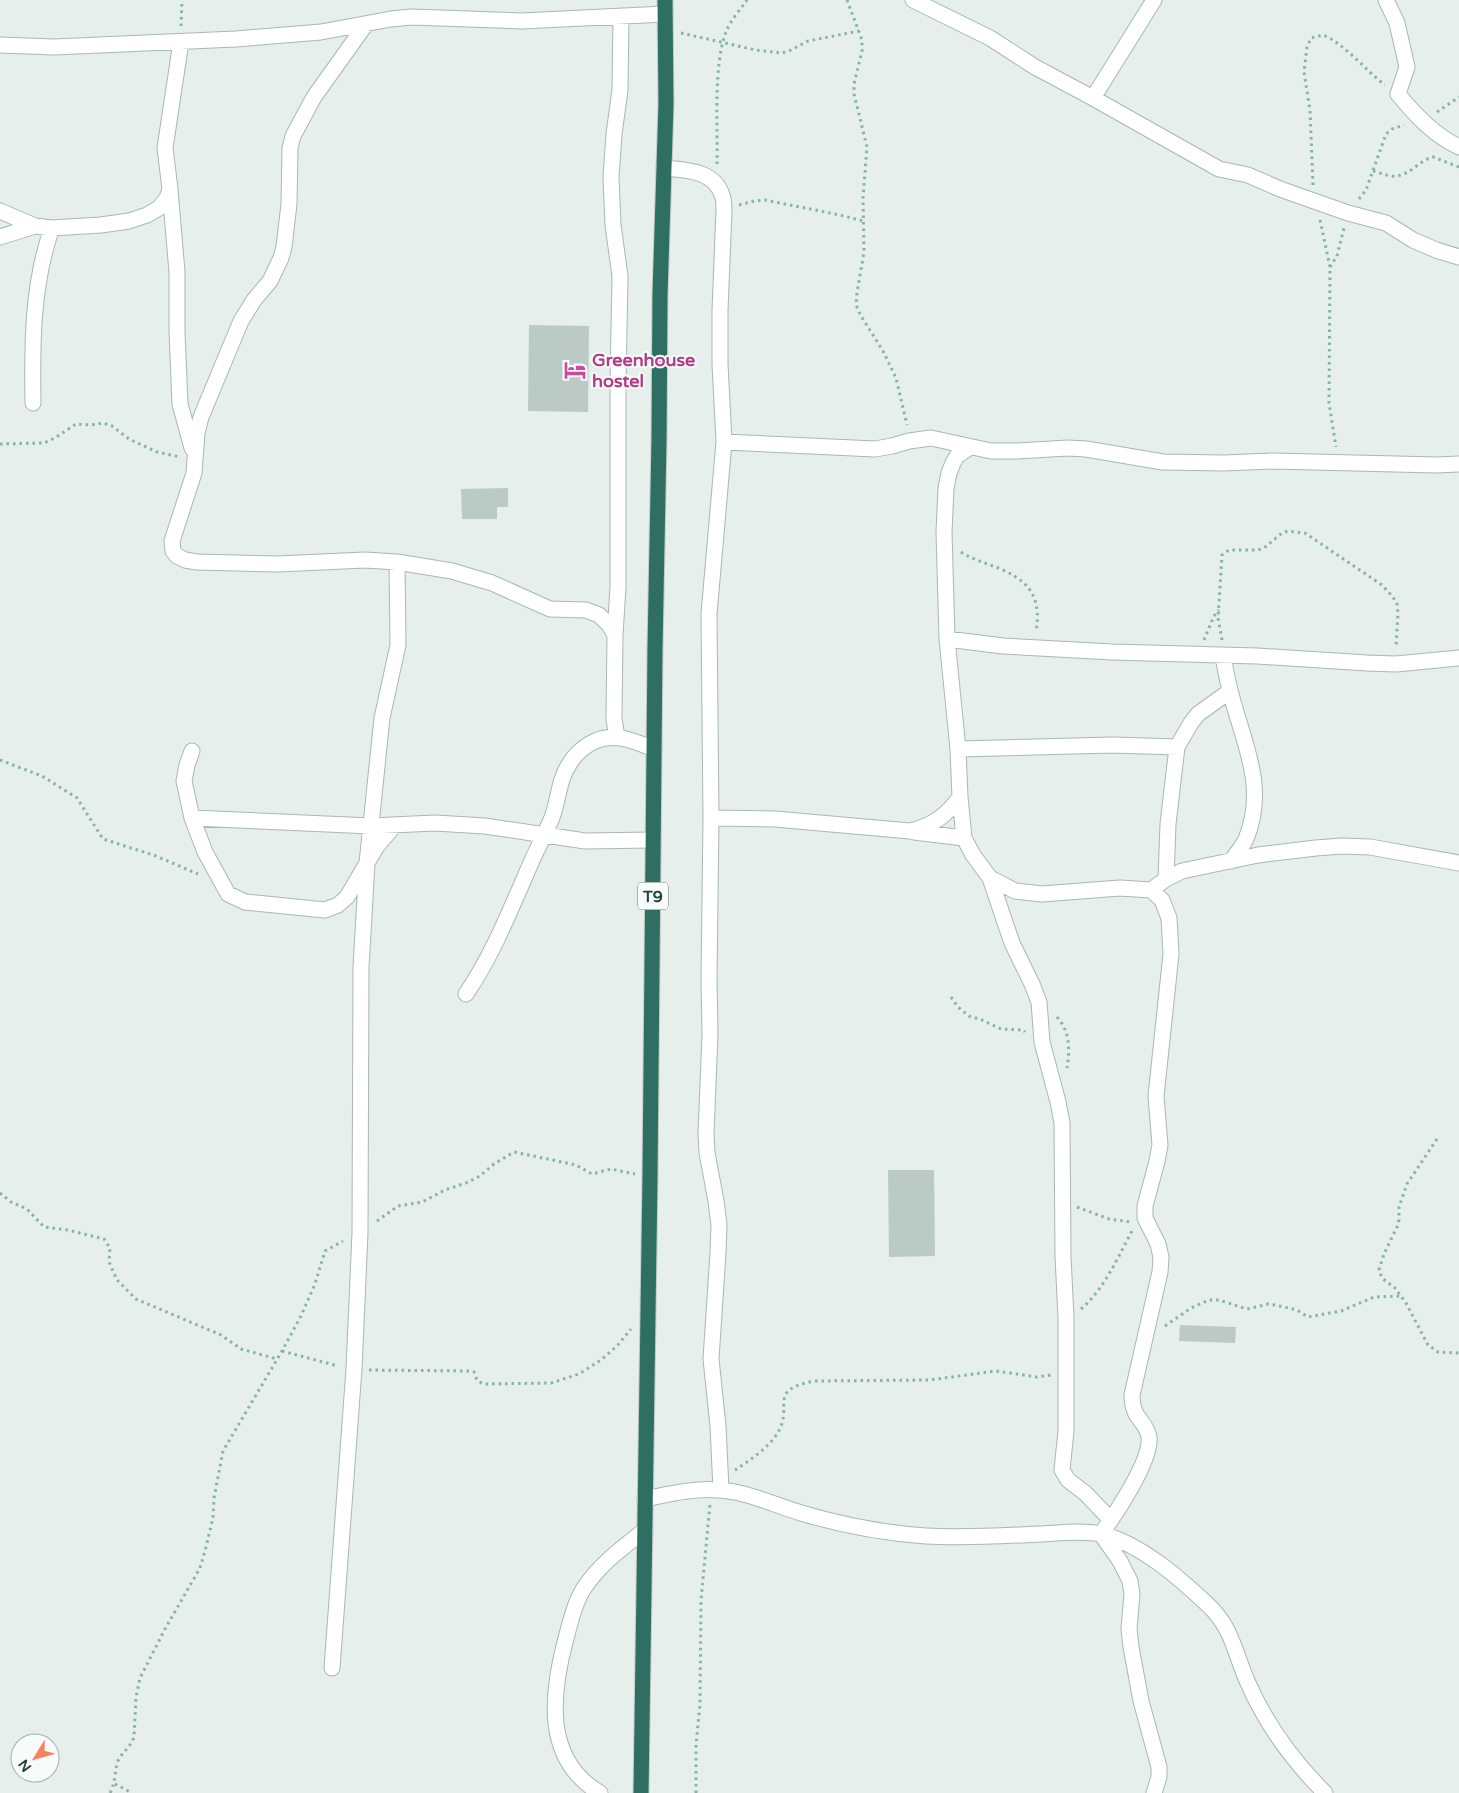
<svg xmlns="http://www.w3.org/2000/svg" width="1459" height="1793" viewBox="0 0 1459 1793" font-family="'Varela Round',sans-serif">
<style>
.building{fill:#bbcac4}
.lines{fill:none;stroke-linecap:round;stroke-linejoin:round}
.minor-casing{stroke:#a8b8b2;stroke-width:17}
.highway-casing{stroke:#c2cac8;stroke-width:17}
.path{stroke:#86b3a5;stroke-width:3;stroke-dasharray:2.5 4;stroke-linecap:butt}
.minor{stroke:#fff;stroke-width:15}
.highway{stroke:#2f6f62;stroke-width:15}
.labels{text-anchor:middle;stroke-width:4;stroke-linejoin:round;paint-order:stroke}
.shield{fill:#f7fbf9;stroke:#637a73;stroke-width:1}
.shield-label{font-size:16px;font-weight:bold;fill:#24423a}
.hotel-label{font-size:18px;font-weight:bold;fill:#b23c85;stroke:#f7fbf9;text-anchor:start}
</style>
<rect width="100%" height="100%" fill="#e6efeb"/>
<!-- building -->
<path class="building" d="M 529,325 L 589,326 L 588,412 L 528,411 Z
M 508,488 L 508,507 L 497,507 L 497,519 L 462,519 L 461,489 Z
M 888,1170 L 934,1170 L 935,1256 L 889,1257 Z
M 1180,1325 L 1236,1327 L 1235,1343 L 1179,1341 Z"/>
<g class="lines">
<!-- minor casing -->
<g class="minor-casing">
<path id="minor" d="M 913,0 L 990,38 L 1035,67 L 1093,98 L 1154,0
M 1386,0 L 1397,23 L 1407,67 L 1398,94 C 1415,115 1434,135 1459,147
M 366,24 L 314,97 L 293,136 L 290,148 L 289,204 L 284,247 L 281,258 L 270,281 L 254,300 L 241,321 L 201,417 L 197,433 L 194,473 L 172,541 L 173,551 L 177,556 L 185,560 L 197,562 L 278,564 L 365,560 L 397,562 L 452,571 L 492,583 L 550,609 L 586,610 L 599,615 L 609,625 L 615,635 L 614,719 L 617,737
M 0,45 L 54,47 L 236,39 L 321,32 L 391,19 L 412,17 L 522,21 L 665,14
M 1093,98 L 1219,169 L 1248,175 L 1280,189 L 1348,213 L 1386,223 L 1413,240 L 1436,250 L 1459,257
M 664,168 C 685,170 714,170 722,195 C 724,199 724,206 724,211 L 720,310 L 720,364 L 724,442 L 709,614 L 711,818 L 709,979 L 710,1034 L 706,1134 L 707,1153 L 716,1201 L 719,1225 L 718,1253 L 711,1359 L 718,1426 L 721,1490
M 170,190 L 177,272 L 177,332 L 180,404 L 192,448
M 0,211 L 35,226 L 52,228 L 101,225 L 129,221 L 147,215 L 159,208 L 167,198 L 170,189 L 165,148 L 181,42
M 0,237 L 35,226
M 33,403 C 32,345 32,284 52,228
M 724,442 L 875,449 L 892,446 L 909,441 L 931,438 L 991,451 L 1017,451 L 1068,448 L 1086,449 L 1163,462 L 1224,463 L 1273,461 L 1436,465 L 1459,464
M 970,447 L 957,456 L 953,463 L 949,473 L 946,488 L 944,532 L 947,639 L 958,749 L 960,797 L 964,838 L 973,855 L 990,878 L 1015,891 L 1042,894 L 1120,888 L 1151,890 L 1162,900 L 1169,918 L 1171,954 L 1156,1096 L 1160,1145 L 1157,1161 L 1145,1206 L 1145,1218 L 1158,1244 L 1161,1257 L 1160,1272 L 1132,1395 C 1132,1402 1133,1408 1136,1414 C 1141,1422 1148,1428 1149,1437 C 1152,1460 1115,1515 1101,1534 L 1120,1561 L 1130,1581 L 1132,1594 L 1129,1629 L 1131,1647 L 1141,1701 L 1159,1767 L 1159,1777 L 1154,1793
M 615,635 L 618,587 L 618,381 L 620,276 L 613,225 L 611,177 L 614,134 L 620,90 L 621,16
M 947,639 L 1003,646 L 1112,652 L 1257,656 L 1367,663 L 1396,664 L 1459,658
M 1223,656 C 1225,667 1227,679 1230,690 C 1242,741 1268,785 1246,839 C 1243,846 1236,854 1231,861
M 958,749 L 1113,745 L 1177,747
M 192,751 L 187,765 L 184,781 L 192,818 L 205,852 L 228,894 L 245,902 L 325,910 L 338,905 L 347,897 L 377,846 L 395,825
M 192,818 L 371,826 L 435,823 L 485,826 L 585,841 L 653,840
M 711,818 L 775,819 L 910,831 C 932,826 946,816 960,797
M 914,832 L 964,838
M 990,878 L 1012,943 L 1032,984 L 1039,1002 L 1042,1042 L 1058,1102 L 1062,1123 L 1063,1256 L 1066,1318 L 1066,1431 L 1062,1470 L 1068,1480 L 1085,1493 L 1111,1520
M 1166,879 L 1168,824 L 1177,747 L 1191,723 L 1198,714 L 1230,691
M 1151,890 L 1166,879 L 1182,871 L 1258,855 L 1316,848 L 1342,846 L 1370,847 L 1459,863
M 466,994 C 491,957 506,920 524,879 C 532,859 542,840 551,820 C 559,801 558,780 570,763 C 575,754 586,745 595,741 C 615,732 636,742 654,749
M 645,1499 C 670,1494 694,1488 718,1490 C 746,1491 774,1505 801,1513 C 841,1525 883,1533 926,1536 C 964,1538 1002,1536 1040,1534 C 1060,1533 1082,1530 1102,1534 C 1142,1545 1177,1576 1207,1604 C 1233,1628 1234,1652 1248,1683 C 1266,1724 1293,1761 1325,1793
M 332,1668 L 354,1369 L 360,1233 L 361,967 L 367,863 L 382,718 L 398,645 L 397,562
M 600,1793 C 544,1760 551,1696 565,1642 C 570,1624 574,1604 584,1588 C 600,1564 622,1548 645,1530"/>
</g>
<!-- highway casing -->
<g class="highway-casing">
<path id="highway" d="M 641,1793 L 650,1176 L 655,649 L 659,440 L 660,295 L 666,104 L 665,0"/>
</g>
<!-- path -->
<path class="path" d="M 847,0 L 862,40 L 862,51 L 854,84 L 854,94 L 867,147 L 863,198 L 864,252 L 857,293 L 856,305 L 861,316 L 883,351 L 896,378 L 907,425
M 181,26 L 182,0
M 681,33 L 756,50 L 782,53 L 789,51 L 808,41 L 859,31
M 1437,112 L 1459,97
M 717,164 C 718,127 713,66 726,32 C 730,21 740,10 747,0
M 1373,171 C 1381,173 1389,177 1397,176 C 1411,174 1420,160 1433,157 L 1459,167
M 1313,185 L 1310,110 L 1304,72 L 1307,47 L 1311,38 L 1323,35 C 1345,44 1365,70 1385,85
M 1359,199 L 1366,190 L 1386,134 L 1392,129 L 1404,125
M 739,205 L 754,201 L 765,200 L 840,215 L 863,221
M 1320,220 L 1330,267 L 1329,403 L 1336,447
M 1330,267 L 1337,256 L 1344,228
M 0,444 L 44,443 L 55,438 L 76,424 L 91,425 L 103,423 L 112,426 L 129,439 L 157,452 L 180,457
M 961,552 C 975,561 990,564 1005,571 C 1033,584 1041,602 1036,632
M 1204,640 L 1214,616 L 1219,610
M 1222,640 L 1218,618 L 1222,555 L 1229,550 L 1258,550 L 1264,548 L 1282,533 L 1288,531 L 1305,533 L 1382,585 L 1393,597 L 1397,604 L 1398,613 L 1396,648
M 0,760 L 42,776 L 77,798 L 103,839 L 156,856 L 198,874
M 951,997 L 958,1007 L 969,1016 L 982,1020 L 1001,1029 L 1023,1030 L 1025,1032
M 1057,1017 C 1070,1031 1070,1050 1067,1068
M 1437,1139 L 1407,1184 L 1399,1207 L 1399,1220 L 1397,1227 L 1384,1254 L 1379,1270 L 1382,1278 L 1395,1288 L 1406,1303 L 1428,1345 L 1438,1352 L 1459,1353
M 0,1193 L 11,1202 L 27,1209 L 44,1227 L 68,1230 L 104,1239 L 110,1248 L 109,1262 L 117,1280 L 136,1299 L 221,1335 L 241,1349 L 277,1359
M 1077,1207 L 1109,1219 L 1131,1222
M 377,1221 L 398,1206 L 422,1202 L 445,1190 L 466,1183 L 480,1176 L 494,1164 L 514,1152 L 576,1165 L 592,1174 L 611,1169 L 635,1174
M 1081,1309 C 1105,1288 1118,1257 1133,1229
M 1165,1326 L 1191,1308 L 1209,1300 L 1219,1300 L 1247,1309 L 1268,1304 L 1275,1305 L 1297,1310 L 1308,1317 L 1341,1311 L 1374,1297 L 1401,1296
M 282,1351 L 338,1366
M 369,1370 L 470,1371 L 474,1372 L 477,1380 L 483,1384 L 551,1383 L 579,1374 L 601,1360 L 617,1346 L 631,1329
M 735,1470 C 749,1461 768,1448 777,1434 C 795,1406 765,1390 815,1381 L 929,1380 L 996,1371 L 1037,1377 L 1051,1375
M 115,1784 L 132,1793
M 110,1793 C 116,1781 114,1773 118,1761 C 122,1752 131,1747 134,1737 L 136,1697 L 140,1678 L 165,1629 L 200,1568 L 205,1551 L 213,1518 L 214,1498 L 223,1451 L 282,1351 L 301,1316 L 315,1284 L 325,1251 L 343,1241
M 696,1793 L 696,1745 L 700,1704 L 701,1600 L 710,1504"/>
<!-- minor -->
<use href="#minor" class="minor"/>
<!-- highway -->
<use href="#highway" class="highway"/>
</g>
<!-- icons -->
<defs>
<g id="hotel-bare" transform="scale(1.725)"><path d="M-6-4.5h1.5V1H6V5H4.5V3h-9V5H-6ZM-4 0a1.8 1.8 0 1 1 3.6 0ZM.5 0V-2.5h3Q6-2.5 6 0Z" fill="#d1479c" stroke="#f7fbf9" stroke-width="2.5" paint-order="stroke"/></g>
</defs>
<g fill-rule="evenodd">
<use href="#hotel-bare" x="575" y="370"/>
</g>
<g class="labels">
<!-- shield labels -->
<rect class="shield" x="638" y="882.5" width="30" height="27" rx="4"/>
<g class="shield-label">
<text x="653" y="902">T9</text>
</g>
<!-- hotel labels -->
<g class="hotel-label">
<text x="592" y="366">Greenhouse<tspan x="592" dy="21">hostel</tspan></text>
</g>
</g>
<!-- north arrow -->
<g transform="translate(35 1758) rotate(233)"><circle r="24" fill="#f7fbf9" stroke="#a3b1ad"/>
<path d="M0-4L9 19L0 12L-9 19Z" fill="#f4845f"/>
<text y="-8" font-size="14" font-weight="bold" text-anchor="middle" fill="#24423a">N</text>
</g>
</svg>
